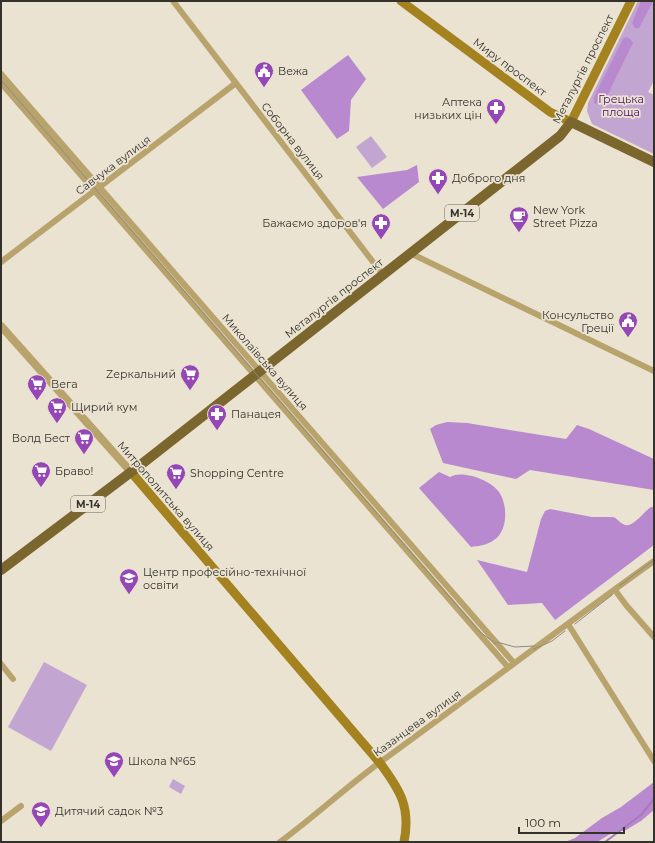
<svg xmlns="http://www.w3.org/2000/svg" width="655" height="843" viewBox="0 0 655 843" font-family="Montserrat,sans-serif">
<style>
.green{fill:#c3a5d2}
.forest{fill:#b889cf}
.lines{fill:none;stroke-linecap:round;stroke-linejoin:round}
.stream{stroke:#a778be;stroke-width:2}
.minor{stroke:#b9a36c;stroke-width:6}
.tertiary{stroke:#b9a36c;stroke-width:8}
.secondary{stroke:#a4821f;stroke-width:9}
.trunk{stroke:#7b662e;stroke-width:10}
.tram{stroke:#8f8a7e;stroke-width:1}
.labels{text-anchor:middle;stroke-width:3.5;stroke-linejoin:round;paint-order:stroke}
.shield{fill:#eae3d1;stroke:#6b675e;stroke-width:1}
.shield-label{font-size:10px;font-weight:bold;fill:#35322c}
.street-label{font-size:11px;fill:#35322c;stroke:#eae3d1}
.poi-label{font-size:11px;fill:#35322c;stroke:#eae3d1;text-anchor:start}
.park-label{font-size:11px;fill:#4c0c63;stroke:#eae3d1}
</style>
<rect width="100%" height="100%" fill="#eae3d1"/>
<!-- green -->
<path class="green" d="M 638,1 L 654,1 L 654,81 L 648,92 L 654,95 L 654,154 L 592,124 L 587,111 L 588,103 Z
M 371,136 L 387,157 L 372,168 L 356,147 Z
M 44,662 L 87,685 L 51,751 L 8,727 Z
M 173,779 L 185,786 L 181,794 L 169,787 Z"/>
<!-- forest -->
<path class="forest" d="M 641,1 L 653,1 L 639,28 L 635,28 L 632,23 Z
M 626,37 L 630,39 L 633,43 L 607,96 L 601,98 L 596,104 L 594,103 L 594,97 L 623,39 Z
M 348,55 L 366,79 L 351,100 L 349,131 L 337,139 L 301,90 Z
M 417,165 L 419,182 L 383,209 L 357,177 L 407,170 Z
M 447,422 L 467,423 L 566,439 L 577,425 L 589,429 L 654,459 L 654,490 L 530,470 L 516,479 L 443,463 L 430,429 L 436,425 Z
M 439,472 L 450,477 C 463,469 492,481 499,492 C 508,505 508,531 494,540 C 488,545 478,546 471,547 L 419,488 Z
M 651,507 L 654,507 L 654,545 L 555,620 L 542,603 L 508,605 L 477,560 L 527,572 L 541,519 L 545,511 L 550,509 L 592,517 L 613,517 C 617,518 619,522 623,524 C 632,530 643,512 651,507 Z
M 654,782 L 654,810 L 641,821 L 626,830 L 612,833 L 597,842 L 565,842 L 575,838 L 602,818 L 621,807 Z"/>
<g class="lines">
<!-- stream -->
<path class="stream" d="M 605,842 L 641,815 L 654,799"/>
<!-- minor -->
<path class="minor" d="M 173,1 L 383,275
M 1,74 L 514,663
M 1,83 L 508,667
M 410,253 L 654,371
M 1,262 L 236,83
M 615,590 L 626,605 L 654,637
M 568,624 L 654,761
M 1,664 L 13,679
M 1,821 L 21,806
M 280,842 C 314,817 345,788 379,763 C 471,696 562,627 654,561"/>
<!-- tertiary -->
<path class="tertiary" d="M 1,326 L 131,472"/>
<!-- secondary -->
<path class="secondary" d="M 401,1 L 550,112 L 571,122 L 631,1
M 131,472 L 380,763 C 400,790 411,807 404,842"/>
<!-- trunk -->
<path class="trunk" d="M 1,570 L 143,463 L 560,136 L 571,122 L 654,162"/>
<!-- tram -->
<path class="tram" d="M 1,80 L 480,632 L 496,644
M 619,586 L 654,560
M 575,624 L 612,595
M 497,642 L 515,647 L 534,646
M 534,649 L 552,641 L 565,631"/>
</g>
<!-- icons -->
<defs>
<g id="civic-pin" transform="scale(1)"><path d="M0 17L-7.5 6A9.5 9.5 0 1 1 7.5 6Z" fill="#9546b7" stroke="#eae3d1"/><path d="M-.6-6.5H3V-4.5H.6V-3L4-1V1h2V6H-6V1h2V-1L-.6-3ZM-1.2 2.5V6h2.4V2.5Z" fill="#fff"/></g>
<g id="pharmacy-pin" transform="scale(1)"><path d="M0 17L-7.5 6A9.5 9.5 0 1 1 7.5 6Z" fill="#9546b7" stroke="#eae3d1"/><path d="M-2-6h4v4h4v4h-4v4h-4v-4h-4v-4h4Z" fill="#fff"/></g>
<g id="cafe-pin" transform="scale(1)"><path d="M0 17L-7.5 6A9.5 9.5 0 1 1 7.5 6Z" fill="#9546b7" stroke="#eae3d1"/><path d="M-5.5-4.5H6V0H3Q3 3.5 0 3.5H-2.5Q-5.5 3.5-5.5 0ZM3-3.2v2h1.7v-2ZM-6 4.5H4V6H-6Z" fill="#fff"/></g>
<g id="supermarket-pin" transform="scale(1)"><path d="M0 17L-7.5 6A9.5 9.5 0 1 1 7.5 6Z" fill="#9546b7" stroke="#eae3d1"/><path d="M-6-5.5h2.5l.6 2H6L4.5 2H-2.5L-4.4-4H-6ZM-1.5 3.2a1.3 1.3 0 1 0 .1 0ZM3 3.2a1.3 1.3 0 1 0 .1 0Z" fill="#fff"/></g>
<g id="university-pin" transform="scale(1)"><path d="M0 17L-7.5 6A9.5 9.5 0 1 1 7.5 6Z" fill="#9546b7" stroke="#eae3d1"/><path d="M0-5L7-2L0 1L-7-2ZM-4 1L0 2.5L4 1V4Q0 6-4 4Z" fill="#fff"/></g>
<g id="school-pin" transform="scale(1)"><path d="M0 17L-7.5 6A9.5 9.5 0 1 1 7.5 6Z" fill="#9546b7" stroke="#eae3d1"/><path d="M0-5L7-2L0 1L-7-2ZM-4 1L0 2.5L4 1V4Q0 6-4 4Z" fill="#fff"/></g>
</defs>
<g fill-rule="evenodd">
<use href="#civic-pin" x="264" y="71"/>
<use href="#pharmacy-pin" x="496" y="108"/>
<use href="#pharmacy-pin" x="438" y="178"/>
<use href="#cafe-pin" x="519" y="216"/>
<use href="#pharmacy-pin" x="381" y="223"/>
<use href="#civic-pin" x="628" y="321"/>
<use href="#supermarket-pin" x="190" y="374"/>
<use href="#supermarket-pin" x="37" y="384"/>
<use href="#supermarket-pin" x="57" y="407"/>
<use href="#pharmacy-pin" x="217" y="414"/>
<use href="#supermarket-pin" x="84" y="438"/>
<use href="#supermarket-pin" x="41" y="471"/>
<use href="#supermarket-pin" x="176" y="473"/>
<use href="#university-pin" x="129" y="578"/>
<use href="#school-pin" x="114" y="761"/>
<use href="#school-pin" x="41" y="811"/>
</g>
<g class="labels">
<!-- shield labels -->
<g class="shield">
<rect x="445" y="205" width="34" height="16" rx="3"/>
<rect x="71" y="496" width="34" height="16" rx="3"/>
</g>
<g class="shield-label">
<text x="462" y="217">М-14</text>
<text x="88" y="508">М-14</text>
</g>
<!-- street labels -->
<g class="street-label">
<text transform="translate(510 67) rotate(37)" y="4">Миру проспект</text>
<text transform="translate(583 69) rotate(-63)" y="4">Металургів проспект</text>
<text transform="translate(293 141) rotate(52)" y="4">Соборна вулиця</text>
<text transform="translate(113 165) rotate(-37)" y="4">Савчука вулиця</text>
<text transform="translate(334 298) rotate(-38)" y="4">Металургів проспект</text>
<text transform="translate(265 362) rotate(49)" y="4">Миколаївська вулиця</text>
<text transform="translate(166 496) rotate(49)" y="4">Митрополитська вулиця</text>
<text transform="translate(417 723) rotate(-36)" y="4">Казанцева вулиця</text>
</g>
<!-- poi labels -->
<g class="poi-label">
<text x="278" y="75">Вежа</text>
<text x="482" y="106" text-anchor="end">Аптека<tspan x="482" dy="13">низьких цін</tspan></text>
<text x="452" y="182">Доброго дня</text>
<text x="533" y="214">New York<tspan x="533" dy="13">Street Pizza</tspan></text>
<text x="367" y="227" text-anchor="end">Бажаємо здоров'я</text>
<text x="614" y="319" text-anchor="end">Консульство<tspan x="614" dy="13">Греції</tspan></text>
<text x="176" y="378" text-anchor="end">Zеркальний</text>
<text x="51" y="388">Вега</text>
<text x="71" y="411">Щирий кум</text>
<text x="231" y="418">Панацея</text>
<text x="70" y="442" text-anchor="end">Волд Бест</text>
<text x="55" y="475">Браво!</text>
<text x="190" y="477">Shopping Centre</text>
<text x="143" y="576">Центр професійно-технічної<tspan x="143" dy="13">освіти</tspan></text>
<text x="128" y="765">Школа №65</text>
<text x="55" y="815">Дитячий садок №3</text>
</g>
<!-- park labels -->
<g class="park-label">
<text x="621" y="103">Грецька<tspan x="621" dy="13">площа</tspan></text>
</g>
</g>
<!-- border -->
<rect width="655" height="843" fill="none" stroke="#35322c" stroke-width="4"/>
<!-- scale -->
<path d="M519 827v6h105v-6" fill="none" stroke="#35322c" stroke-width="2"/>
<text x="525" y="827" font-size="12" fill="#35322c" stroke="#eae3d1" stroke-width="3" paint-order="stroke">100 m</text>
</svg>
